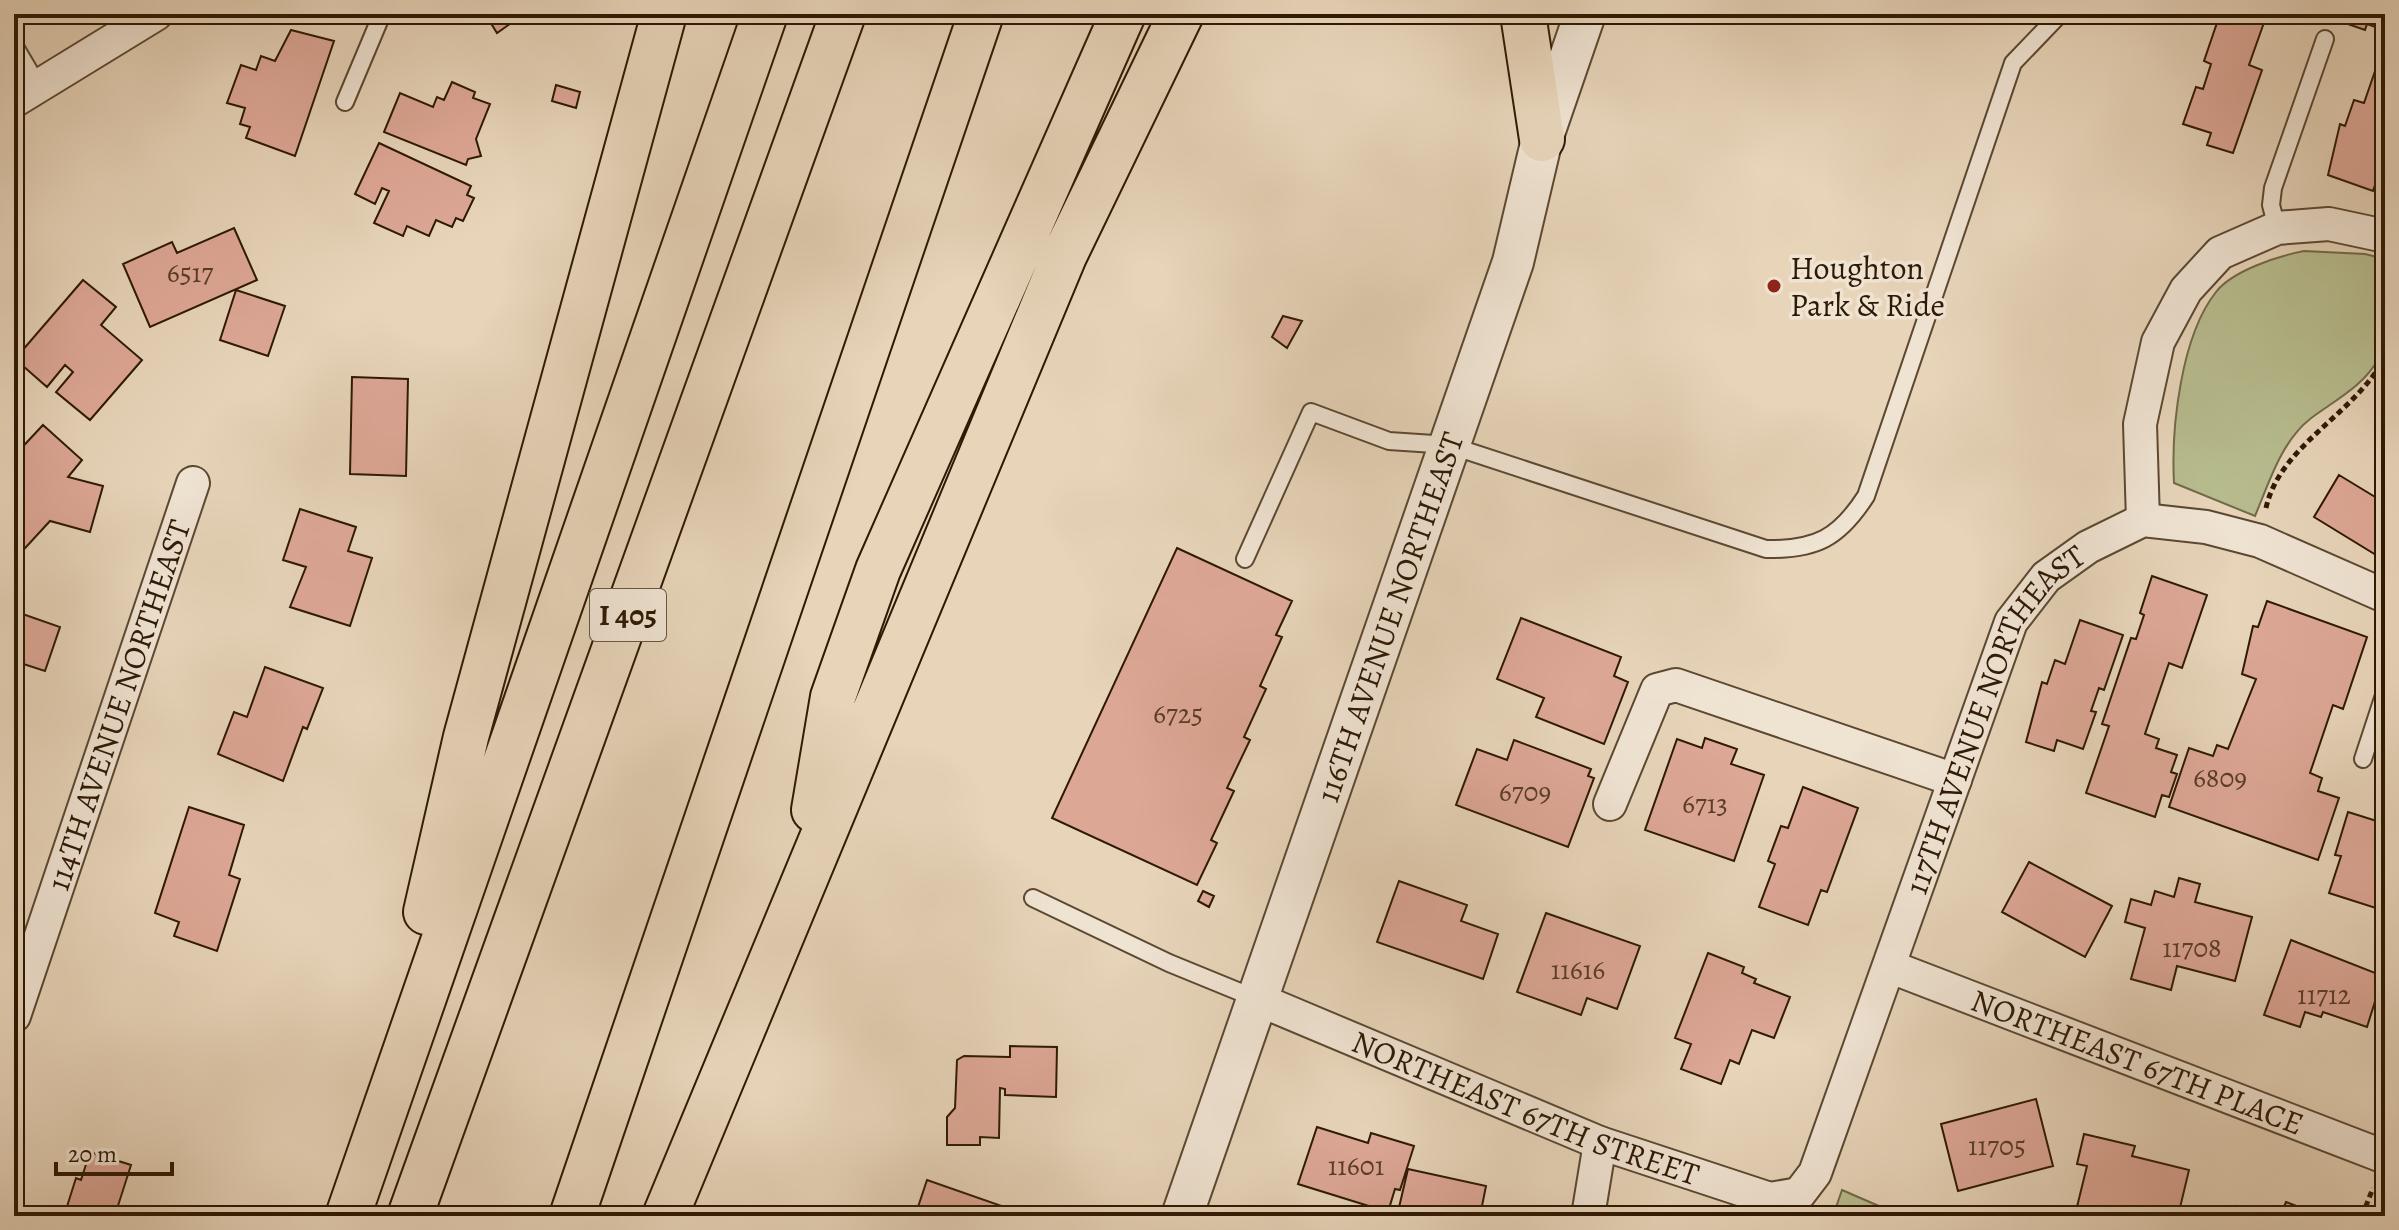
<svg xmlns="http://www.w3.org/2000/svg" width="2399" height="1230" viewBox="0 0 2399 1230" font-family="Alegreya,serif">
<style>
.green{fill:#b7bc8e;stroke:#726a49;stroke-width:2}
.building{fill:#dda796;stroke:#2e1904;stroke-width:2}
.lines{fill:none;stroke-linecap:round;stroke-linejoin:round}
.service-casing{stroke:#5c4831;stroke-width:20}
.minor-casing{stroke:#5c4831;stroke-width:36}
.tertiary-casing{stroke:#5c4831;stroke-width:44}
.motorway-casing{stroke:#2e1904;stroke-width:48}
.path{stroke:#2e1904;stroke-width:5;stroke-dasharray:6 4;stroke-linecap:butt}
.service{stroke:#efe3d2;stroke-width:16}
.minor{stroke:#efe3d2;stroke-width:32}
.tertiary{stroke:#efe3d2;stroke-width:40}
.motorway{stroke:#e7d4b9;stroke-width:44}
.poi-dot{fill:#8f2418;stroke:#efe3d2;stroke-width:3}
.labels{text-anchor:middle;stroke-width:7;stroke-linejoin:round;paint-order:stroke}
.number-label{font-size:28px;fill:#5a3c28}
.shield{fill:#efe3d2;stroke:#685642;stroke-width:2}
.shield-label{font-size:30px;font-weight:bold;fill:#2e1904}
.poi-label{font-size:32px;fill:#2e1904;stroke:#efe3d2;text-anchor:start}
.street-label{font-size:32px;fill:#2e1904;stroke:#efe3d2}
</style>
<rect width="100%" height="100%" fill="#e7d4b9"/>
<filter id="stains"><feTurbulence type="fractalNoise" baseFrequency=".0025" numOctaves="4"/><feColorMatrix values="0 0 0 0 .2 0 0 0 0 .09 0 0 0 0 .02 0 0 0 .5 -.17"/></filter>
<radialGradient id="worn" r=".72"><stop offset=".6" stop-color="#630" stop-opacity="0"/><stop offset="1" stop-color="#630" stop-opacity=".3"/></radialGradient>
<!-- green -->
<path class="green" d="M 2304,251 L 2365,254 L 2385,259 C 2385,285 2392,337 2379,358 C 2363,387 2335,400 2310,419 C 2281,442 2269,483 2255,516 L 2174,483 C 2171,428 2181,336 2216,292 C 2232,271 2278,256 2304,251 Z
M 1842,1190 L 1902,1216 L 1833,1216 Z"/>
<!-- building -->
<path class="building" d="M 473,14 L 524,14 L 497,33 L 487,17 L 479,23 Z
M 2220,14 L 2267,14 L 2249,65 L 2262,70 L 2233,153 L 2207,145 L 2211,133 L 2183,124 L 2196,87 L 2203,89 L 2211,64 L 2204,61 Z
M 2336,14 L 2385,14 L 2385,26 L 2381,29 L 2367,24 L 2365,30 L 2339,21 Z
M 291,30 L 334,41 L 295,156 L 246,138 L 250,127 L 240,124 L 245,108 L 227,103 L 241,65 L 256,70 L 261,56 L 275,61 Z
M 2385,42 L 2385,155 L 2373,191 L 2328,175 L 2340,124 L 2345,126 L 2354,100 L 2364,103 Z
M 452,82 L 475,92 L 473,98 L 490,104 L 476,139 L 481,156 L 468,159 L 466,165 L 384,132 L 400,93 L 433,107 L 437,97 L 444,100 Z
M 556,85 L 580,92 L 576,108 L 552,101 Z
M 379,143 L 471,186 L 467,195 L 474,198 L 463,221 L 456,218 L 452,227 L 436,220 L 429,236 L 407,226 L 403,236 L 374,223 L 389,191 L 382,188 L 375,204 L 355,194 Z
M 234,228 L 257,280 L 150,327 L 123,264 L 172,242 L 177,253 Z
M 83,280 L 116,307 L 101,325 L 142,360 L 90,420 L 56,392 L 73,372 L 65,365 L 47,387 L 15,359 Z
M 236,290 L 285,306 L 268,356 L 220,340 Z
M 1283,316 L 1302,321 L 1287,348 L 1272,337 Z
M 352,377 L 408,379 L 406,476 L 350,474 Z
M 43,425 L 82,460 L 68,477 L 103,486 L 90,532 L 50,521 L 16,558 L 14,456 Z
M 2339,475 L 2385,503 L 2385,554 L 2381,558 L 2314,517 Z
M 300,509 L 356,527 L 348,551 L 372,558 L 350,626 L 290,607 L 306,567 L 283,560 Z
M 1177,548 L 1292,601 L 1276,635 L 1282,637 L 1260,686 L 1266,689 L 1244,737 L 1250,740 L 1227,788 L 1234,791 L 1211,840 L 1217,843 L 1197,885 L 1052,818 Z
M 2152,576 L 2207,595 L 2182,668 L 2169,663 L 2145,734 L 2159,739 L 2156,748 L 2177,755 L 2171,772 L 2177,774 L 2169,797 L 2162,795 L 2155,817 L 2086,793 L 2109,726 L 2102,724 L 2131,638 L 2136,639 L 2144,615 L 2140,613 Z
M 2267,601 L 2367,637 L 2343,709 L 2333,705 L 2310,773 L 2322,778 L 2318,791 L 2339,798 L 2318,860 L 2169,807 L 2189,748 L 2213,756 L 2217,745 L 2228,749 L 2256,679 L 2242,674 L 2253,626 L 2258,627 Z
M 14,611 L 60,627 L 45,671 L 14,661 Z
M 1521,618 L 1621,657 L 1614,676 L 1628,682 L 1604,744 L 1536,717 L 1544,698 L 1497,679 Z
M 2080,620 L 2123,635 L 2104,690 L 2099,688 L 2091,711 L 2096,712 L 2083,749 L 2057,740 L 2054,751 L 2026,742 L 2042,682 L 2047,684 L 2055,660 L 2065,664 Z
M 265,667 L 323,688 L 307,729 L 303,727 L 283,781 L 218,754 L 234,712 L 247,717 Z
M 1705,738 L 1737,749 L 1731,764 L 1764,775 L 1734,861 L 1645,830 L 1677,739 L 1702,748 Z
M 1514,740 L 1591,769 L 1588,776 L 1594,778 L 1568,847 L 1456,805 L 1477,749 L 1507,760 Z
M 1803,787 L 1858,808 L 1827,892 L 1821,890 L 1808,925 L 1759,907 L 1775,864 L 1768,861 L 1781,826 L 1788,828 Z
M 189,807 L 244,825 L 229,875 L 240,879 L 217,951 L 174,936 L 179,922 L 155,913 Z
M 2348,812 L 2383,823 L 2385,816 L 2385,911 L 2329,893 L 2341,856 L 2335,855 Z
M 2029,862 L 2112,906 L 2085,957 L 2002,912 Z
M 2179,878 L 2200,884 L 2195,902 L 2252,917 L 2235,981 L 2177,966 L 2171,990 L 2131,979 L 2145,928 L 2125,922 L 2131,899 L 2151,905 L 2155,891 L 2174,897 Z
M 1399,881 L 1467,905 L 1461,921 L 1498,934 L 1483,979 L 1377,942 Z
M 1203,891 L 1214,896 L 1209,907 L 1198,901 Z
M 1546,913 L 1640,946 L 1617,1009 L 1587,998 L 1581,1015 L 1517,992 Z
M 2291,940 L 2383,976 L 2367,1027 L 2323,1012 L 2321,1017 L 2305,1012 L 2300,1027 L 2264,1015 Z
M 1708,953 L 1744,967 L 1742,973 L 1756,979 L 1754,983 L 1790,997 L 1774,1038 L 1752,1030 L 1739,1064 L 1730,1060 L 1721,1084 L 1681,1069 L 1691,1044 L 1675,1038 Z
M 1010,1046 L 1057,1047 L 1056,1097 L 1005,1095 L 1005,1089 L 1000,1088 L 999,1138 L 980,1137 L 980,1145 L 947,1145 L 947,1117 L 955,1108 L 957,1060 L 964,1056 L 1010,1057 Z
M 2036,1099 L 2053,1166 L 1958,1191 L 1941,1124 Z
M 1317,1127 L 1368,1143 L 1371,1133 L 1414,1146 L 1400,1190 L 1395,1189 L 1388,1212 L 1298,1184 Z
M 2084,1134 L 2135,1146 L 2132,1156 L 2189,1170 L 2178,1216 L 2075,1215 L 2087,1166 L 2077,1164 Z
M 90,1152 L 131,1165 L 116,1212 L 128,1216 L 64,1216 L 76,1178 L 81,1180 Z
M 1408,1169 L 1486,1186 L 1480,1216 L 1397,1216 Z
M 927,1180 L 1016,1211 L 1014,1216 L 915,1216 Z
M 2286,1202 L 2322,1216 L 2280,1216 Z
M 2236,1206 L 2261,1216 L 2232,1216 Z"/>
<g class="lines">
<!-- service casing -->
<g class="service-casing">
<path id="service" d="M 14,45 L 38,86
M 345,102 L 382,14
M 2277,228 L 2271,205 L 2273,188 L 2325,39
M 1245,559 L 1311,412 L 1389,441 L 1449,445 L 1766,549 C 1816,550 1839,538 1866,496 L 2013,63 L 2060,14
M 2363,759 L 2385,692
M 1033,898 L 1169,963 L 1257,999"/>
</g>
<!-- minor casing -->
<g class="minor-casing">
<g id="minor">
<path d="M 14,101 L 156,14"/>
<path d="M 2143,520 L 2140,424 L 2158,342 L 2186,290 L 2220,253 L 2277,228 L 2329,224 L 2385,236"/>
<path d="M 1610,804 L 1657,690 L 1676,685 L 1955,780"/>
<path id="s1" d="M 1891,967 L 2385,1157"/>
<path id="s2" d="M 1257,999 L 1600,1143 L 1770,1199 L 1799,1194 L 1815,1173 L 2011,622 L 2046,577 L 2088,547 L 2143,520 L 2206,527 L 2260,541 L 2385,596"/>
<path id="s3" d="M 14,1016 L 193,483"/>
<path d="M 1588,1216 L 1600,1143"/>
</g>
</g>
<!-- tertiary casing -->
<g class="tertiary-casing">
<g id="tertiary">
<path id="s4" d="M 1182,1216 L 1513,262 L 1542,139 L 1585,14"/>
</g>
</g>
<!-- motorway casing -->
<g class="motorway-casing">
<path id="motorway" d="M 1523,14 L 1542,139
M 814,810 L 833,697 L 878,570 L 1123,14
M 426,912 L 466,737 L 664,14
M 348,1216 L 765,14
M 410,1216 L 843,14
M 572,1216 L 981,14
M 665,1216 L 1064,256 L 1181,14"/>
</g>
<!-- path -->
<path class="path" d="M 2266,508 C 2280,444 2358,413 2385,356
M 2362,1216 L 2373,1188"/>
<!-- service -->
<use href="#service" class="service"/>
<!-- minor -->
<use href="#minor" class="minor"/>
<!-- tertiary -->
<use href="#tertiary" class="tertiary"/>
<!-- motorway -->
<use href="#motorway" class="motorway"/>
</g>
<!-- markers -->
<circle class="poi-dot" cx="1774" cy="286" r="8"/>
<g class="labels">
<!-- number labels -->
<g class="number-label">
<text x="190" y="282">6517</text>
<text x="1178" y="723">6725</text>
<text x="2220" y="787">6809</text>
<text x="1525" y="801">6709</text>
<text x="1705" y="813">6713</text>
<text x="2192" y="957">11708</text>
<text x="1578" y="979">11616</text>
<text x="2324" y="1004">11712</text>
<text x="1997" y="1155">11705</text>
<text x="1356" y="1175">11601</text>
</g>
<!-- shield labels -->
<rect class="shield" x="590" y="589" width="76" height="52" rx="6"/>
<g class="shield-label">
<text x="628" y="625">I 405</text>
</g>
<!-- poi labels -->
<g class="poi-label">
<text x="1790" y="279">Houghton<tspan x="1790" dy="37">Park &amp; Ride</tspan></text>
</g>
<!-- street labels -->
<g class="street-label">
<text dy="11" stroke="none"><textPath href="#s4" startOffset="634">116TH AVENUE NORTHEAST</textPath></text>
<text dy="11" stroke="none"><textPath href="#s3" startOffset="328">114TH AVENUE NORTHEAST</textPath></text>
<text dy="11" stroke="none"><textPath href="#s2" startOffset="1098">117TH AVENUE NORTHEAST</textPath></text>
<text dy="11" stroke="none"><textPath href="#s1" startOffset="264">NORTHEAST 67TH PLACE</textPath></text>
<text dy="11" stroke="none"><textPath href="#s2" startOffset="290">NORTHEAST 67TH STREET</textPath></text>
</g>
</g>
<!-- margin -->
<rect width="2399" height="1230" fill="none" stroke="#e7d4b9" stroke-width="48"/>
<rect x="16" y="16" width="2367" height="1198" fill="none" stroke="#2e1904" stroke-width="4"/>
<rect x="24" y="24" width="2351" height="1182" fill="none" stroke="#2e1904" stroke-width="2"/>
<!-- scale -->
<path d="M56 1162v12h116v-12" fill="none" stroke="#2e1904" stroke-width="4"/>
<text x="68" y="1162" font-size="24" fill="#2e1904" stroke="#efe3d2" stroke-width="6" paint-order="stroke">20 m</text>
<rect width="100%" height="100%" filter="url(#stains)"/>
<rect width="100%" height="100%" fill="url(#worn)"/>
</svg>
